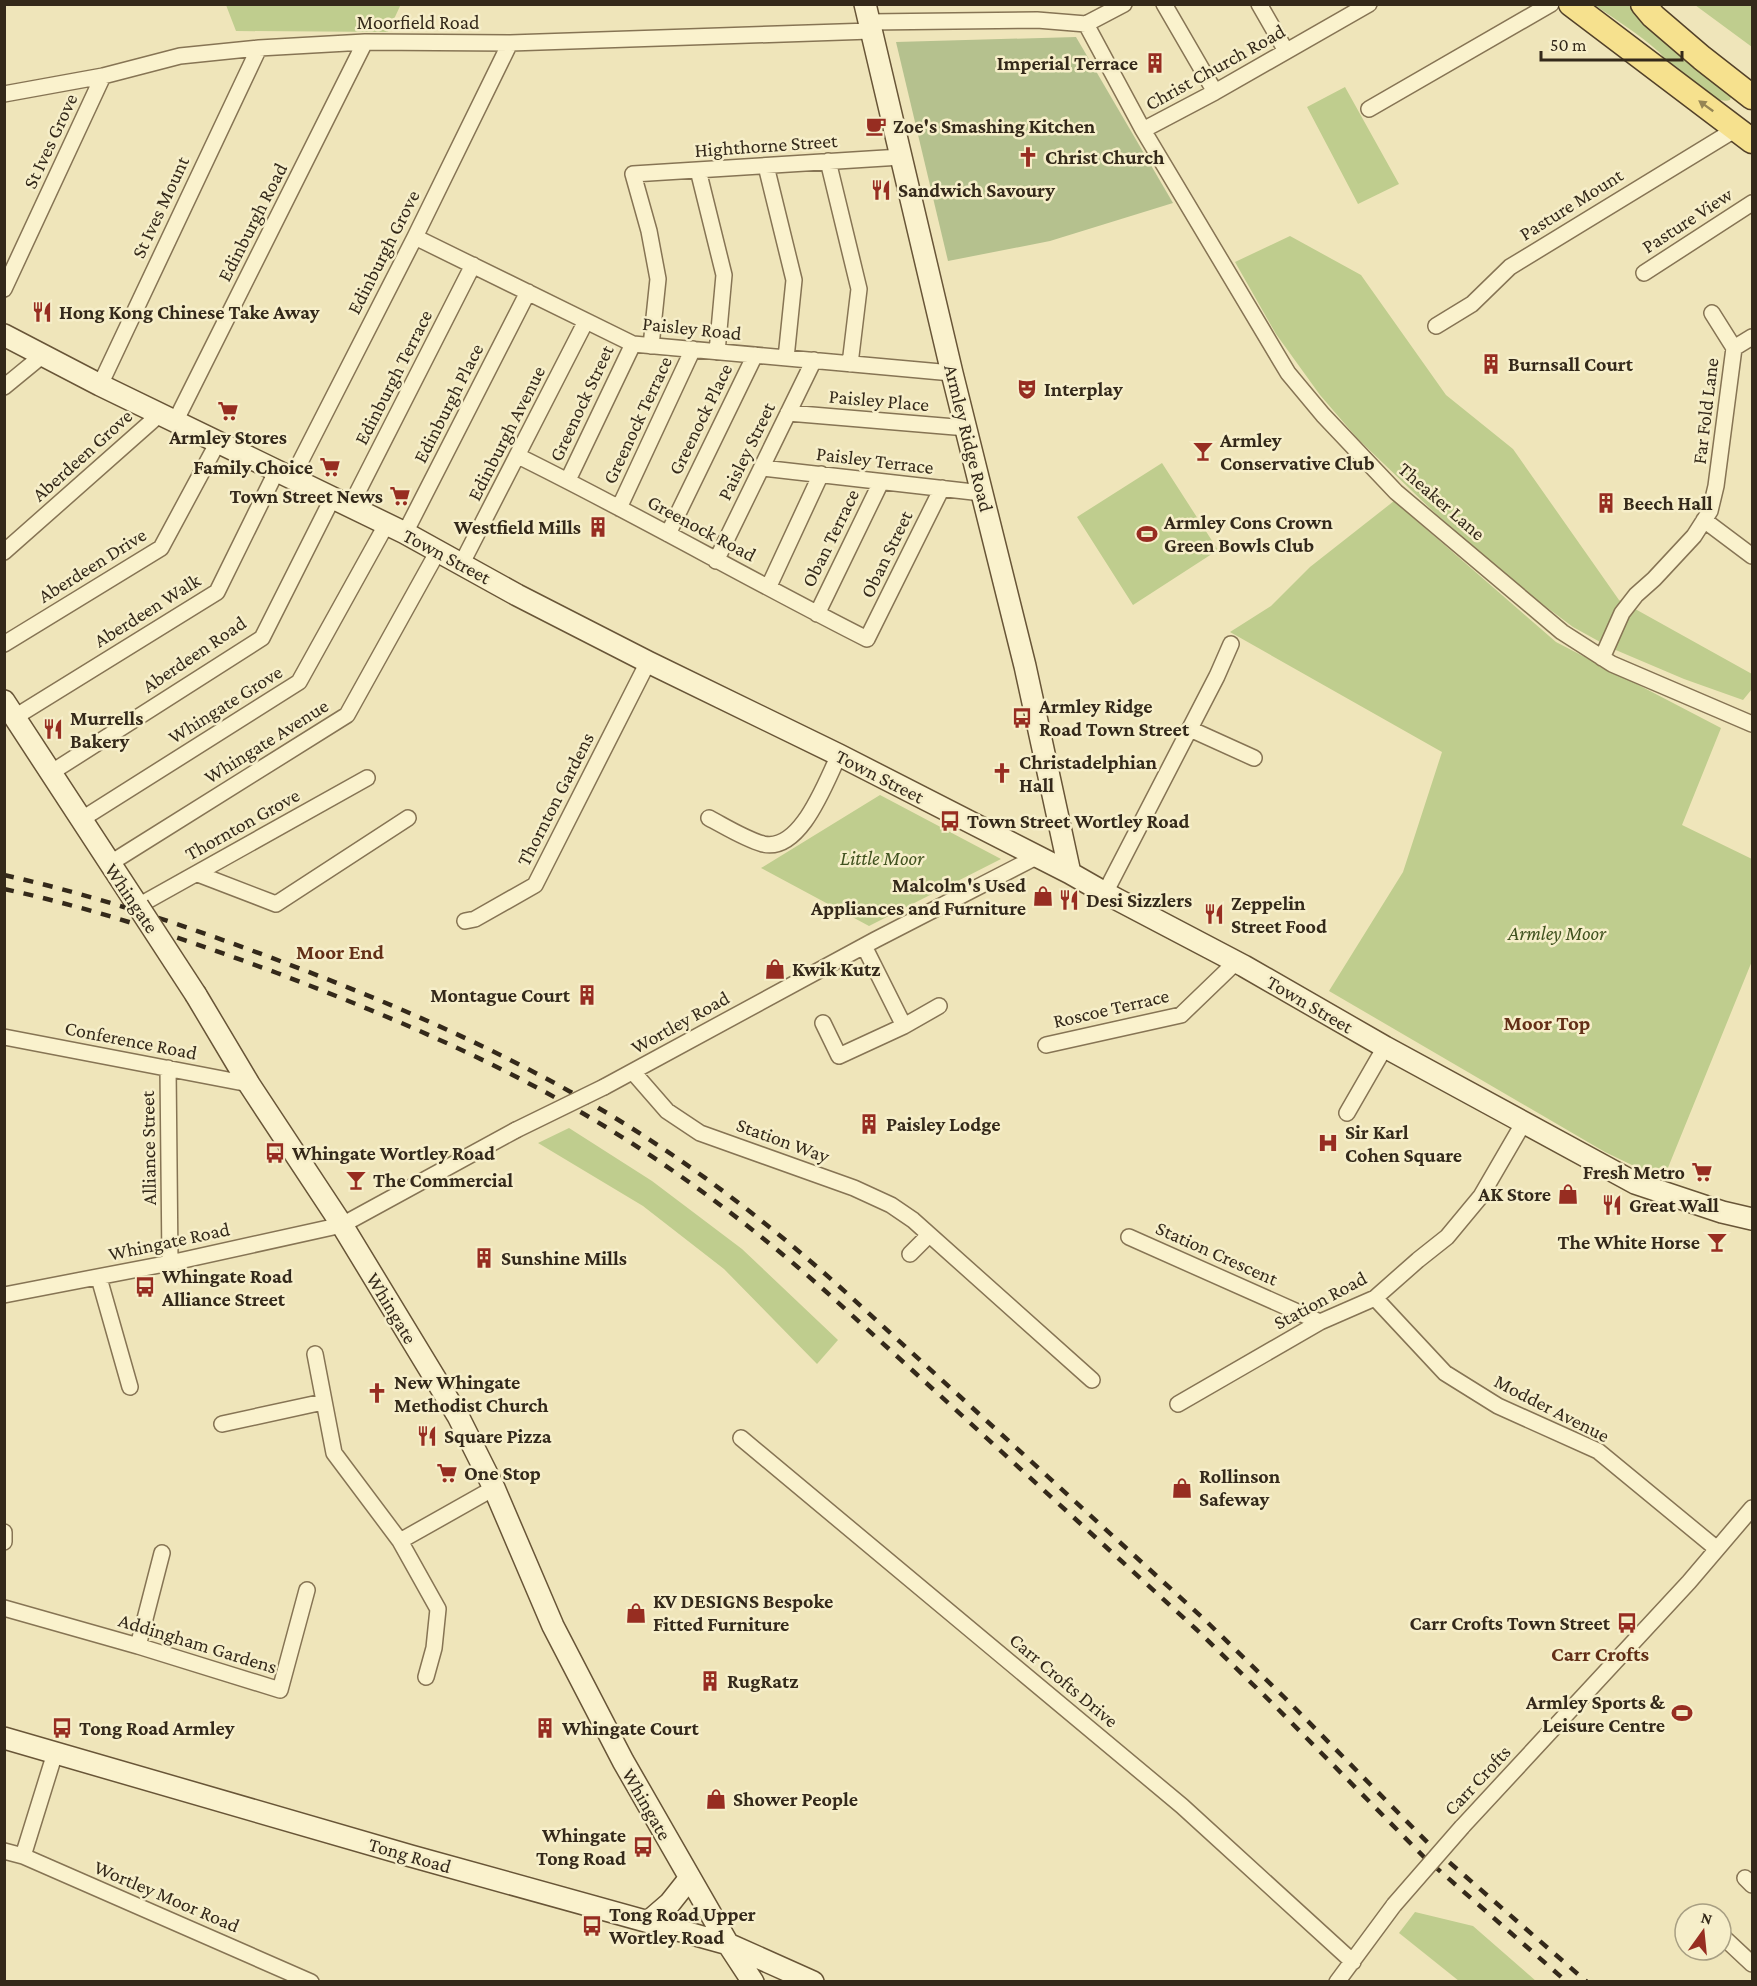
<svg xmlns="http://www.w3.org/2000/svg" width="1757" height="1986" viewBox="0 0 1757 1986" font-family="'Crimson Pro',serif">
<style>
.green{fill:#bfcd8e}
.cemetery{fill:#b5c18e}
.lines{fill:none;stroke-linecap:round;stroke-linejoin:round}
.street-casing{stroke:#867454;stroke-width:18}
.secondary-casing{stroke:#685537;stroke-width:24}
.primary-casing{stroke:#534129;stroke-width:27}
.street{stroke:#faf2cd;stroke-width:15}
.secondary{stroke:#faf2cd;stroke-width:21}
.primary{stroke:#f6e18e;stroke-width:24}
.rail{stroke:#34291a;stroke-width:4.5;stroke-dasharray:10 10;stroke-linecap:butt}
.street-bridge-casing{stroke:#867454;stroke-width:18;stroke-linecap:butt}
.secondary-bridge-casing{stroke:#685537;stroke-width:24;stroke-linecap:butt}
.street-bridge{stroke:#faf2cd;stroke-width:15}
.secondary-bridge{stroke:#faf2cd;stroke-width:21}
.oneway{fill:#958554}
.labels{text-anchor:middle;stroke-width:5;stroke-linejoin:round;paint-order:stroke}
.street-label{font-size:20px;fill:#34291a;stroke:#f6eec9}
.poi-label{font-size:20px;font-weight:bold;fill:#34291a;stroke:#f6eec9;text-anchor:start}
.park-label{font-size:20px;font-style:italic;fill:#40521f;stroke:#f6eec9}
.neighbourhood-label{font-size:21px;font-weight:bold;fill:#632f17;stroke:#f6eec9}
</style>
<rect width="100%" height="100%" fill="#efe5ba"/>
<!-- green -->
<path class="green" d="M 401,4 L 388,32 L 236,31 L 226,5 Z
M 1595,5 L 1628,5 L 1732,93 L 1730,100 C 1717,105 1682,81 1673,71 C 1668,66 1665,58 1659,52 C 1640,35 1616,20 1595,5 Z
M 1695,5 L 1752,5 L 1752,47 Z
M 1345,87 L 1399,184 L 1358,204 L 1307,107 Z
M 1290,236 L 1361,275 L 1446,395 L 1513,449 L 1619,600 L 1752,674 L 1752,689 L 1743,700 L 1684,679 L 1611,648 L 1573,627 L 1517,585 L 1437,515 L 1357,438 L 1320,395 L 1276,334 L 1235,262 Z
M 1162,463 L 1218,550 L 1133,605 L 1077,517 Z
M 1394,501 L 1556,642 L 1721,728 L 1682,825 L 1752,859 L 1752,961 L 1663,1180 L 1605,1152 L 1329,991 L 1403,872 L 1442,752 L 1230,632 L 1271,606 L 1310,567 Z
M 880,795 L 1001,859 L 869,926 L 761,868 Z
M 569,1128 L 652,1181 L 742,1249 L 838,1340 L 817,1364 L 724,1269 L 643,1206 L 538,1143 Z
M 1415,1912 L 1473,1926 L 1536,1981 L 1459,1981 L 1399,1933 Z"/>
<!-- cemetery -->
<path class="cemetery" d="M 1076,37 L 1173,203 L 1050,241 L 948,261 L 896,42 Z"/>
<g class="lines">
<!-- street casing -->
<g class="street-casing">
<path id="street" d="M 1164,4 L 1215,92
M 1259,4 L 1286,51
M 869,22 L 1037,20 L 1086,24 L 1124,4
M 1086,24 L 1143,130 L 1288,373 L 1323,415 L 1396,492 L 1562,632 L 1612,664 L 1752,724
M 4,94 L 103,76 L 180,56 L 259,48 L 365,42 L 510,43 L 871,31
M 1369,109 L 1551,4
M 1143,130 L 1215,92 L 1369,4
M 828,161 L 859,289 L 850,364
M 766,166 L 794,280 L 786,358
M 698,170 L 724,275 L 717,352
M 415,237 L 633,344 L 952,373
M 1644,273 L 1752,203
M 4,289 L 103,76
M 1712,313 L 1734,348
M 1436,326 L 1472,304 L 1510,267 L 1736,129
M 651,346 L 658,279 L 649,231 L 633,174 L 901,157
M 100,385 L 259,48
M 4,387 L 43,355
M 788,413 L 967,428
M 176,420 L 365,42
M 518,456 C 636,514 750,580 867,639 L 942,488
M 762,468 L 982,493
M 292,478 L 415,237 L 510,43
M 568,480 L 633,344
M 350,507 L 473,265
M 619,508 L 693,349
M 1704,520 L 1752,556
M 405,533 L 528,292
M 668,534 L 755,355
M 4,552 L 160,414
M 716,561 L 814,360
M 462,563 L 586,321
M 769,586 L 821,474
M 817,614 L 881,482
M 4,644 L 161,548 L 218,442
M 1602,658 L 1622,613 L 1636,595 L 1654,579 L 1694,536 L 1710,511 L 1716,486 L 1734,348 L 1752,337
M 15,717 L 217,592 L 277,470
M 1190,729 L 1254,758
M 52,772 L 262,638 L 332,499
M 709,818 C 726,827 745,839 763,844 C 801,853 826,781 839,755
M 82,819 L 299,682 L 386,525
M 109,864 L 347,715 L 438,551
M 198,874 L 276,904 L 408,818
M 1105,893 L 1217,676 L 1231,644
M 138,906 L 367,778
M 465,921 L 475,919 L 535,885 L 648,662
M 823,1023 L 839,1056 L 904,1026 L 864,946
M 904,1026 L 939,1006
M 4,1037 L 249,1084
M 1046,1045 L 1181,1015 L 1236,962
M 168,1068 L 170,1263
M 633,1072 L 667,1111 L 700,1133 L 854,1188 L 891,1205 L 913,1220 L 1092,1380
M 604,1087 L 875,940 L 1038,856
M 1347,1113 L 1385,1047
M 1129,1237 L 1320,1322
M 910,1254 L 929,1235
M 99,1278 L 130,1387
M 4,1295 L 170,1263 L 342,1225 L 516,1130
M 1375,1298 L 1445,1373 L 1498,1406 L 1598,1451 L 1717,1549
M 315,1354 L 334,1453 L 400,1541 L 438,1609 L 434,1648 L 426,1677
M 1178,1404 L 1320,1322 L 1375,1298 L 1418,1260 L 1447,1237 L 1481,1196 L 1524,1122
M 222,1424 L 323,1402
M 741,1438 L 1182,1806 L 1353,1962
M 4,1532 L 4,1542
M 400,1541 L 494,1488
M 4,1608 L 138,1646 L 280,1690 L 307,1590
M 138,1646 L 162,1553
M 1462,1827 L 1689,1582 L 1752,1508
M 4,1851 L 23,1856 L 311,1982
M 23,1856 L 55,1753
M 1745,1878 L 1752,1885
M 1721,1935 L 1752,1964
M 1337,1982 L 1394,1905"/>
</g>
<!-- secondary casing -->
<g class="secondary-casing">
<path id="secondary" d="M 865,4 L 952,373 L 1025,666 L 1070,873
M 4,335 L 100,385 L 405,533 L 517,595 L 648,662 L 839,755 L 1070,873 L 1105,893 L 1244,966 L 1385,1047 L 1635,1183 L 1722,1212 L 1752,1219
M 4,701 L 138,906
M 196,995 L 249,1084 L 342,1225 L 458,1416 L 494,1488 L 553,1626 L 623,1761 L 728,1944 L 753,1982
M 4,1738 L 411,1856 L 728,1944 L 813,1982
M 648,1922 L 670,1903 L 689,1879"/>
</g>
<!-- primary casing -->
<g class="primary-casing">
<path id="primary" d="M 1571,4 L 1752,141
M 1643,4 L 1653,16 L 1702,58 L 1752,97"/>
</g>
<!-- street -->
<use href="#street" class="street"/>
<!-- secondary -->
<use href="#secondary" class="secondary"/>
<!-- primary -->
<use href="#primary" class="primary"/>
<!-- rail -->
<path class="rail" d="M 4,875 C 98,896 190,927 280,961 C 386,1001 492,1046 590,1103 C 680,1155 764,1219 841,1288 L 1205,1620 L 1284,1697 L 1434,1849 L 1587,1982
M 4,889 C 97,909 188,940 277,973 C 382,1013 487,1057 584,1114 C 673,1166 756,1229 832,1297 L 1197,1630 L 1275,1706 L 1425,1858 L 1567,1982"/>
<!-- street-bridge casing -->
<g class="street-bridge-casing">
<path id="street-bridge" d="M 516,1130 L 604,1087
M 1394,1905 L 1462,1827"/>
</g>
<!-- secondary-bridge casing -->
<g class="secondary-bridge-casing">
<path id="secondary-bridge" d="M 138,906 L 196,995"/>
</g>
<!-- street-bridge -->
<use href="#street-bridge" class="street-bridge"/>
<!-- secondary-bridge -->
<use href="#secondary-bridge" class="secondary-bridge"/>
</g>
<!-- one-way arrows -->
<defs><path id="oneway-solid" d="M-6-.8H1V-3.2L6.5 0L1 3.2V.8H-6Z" transform="scale(1.5)"/></defs>
<use class="oneway" href="#oneway-solid" transform="translate(1706 106) rotate(-144)"/>
<!-- icons -->
<defs>
<g id="building-bare" transform="scale(1.62)"><path d="M-4-6H4V6H1V3H-1V6H-4ZM-2.5-4.3h1.7v1.8h-1.7ZM.8-4.3h1.7v1.8H.8ZM-2.5-1h1.7V.8h-1.7ZM.8-1h1.7V.8H.8Z" fill="#972d21" stroke="#f6eec9" stroke-width="2.5" paint-order="stroke"/></g>
<g id="cafe-bare" transform="scale(1.62)"><path d="M-5.5-4.5H6V0H3Q3 3.5 0 3.5H-2.5Q-5.5 3.5-5.5 0ZM3-3.2v2h1.7v-2ZM-6 4.5H4V6H-6Z" fill="#972d21" stroke="#f6eec9" stroke-width="2.5" paint-order="stroke"/></g>
<g id="church-bare" transform="scale(1.62)"><path d="M-1.2-6h2.4v3.5h3.3v2.4h-3.3V6h-2.4V-.1h-3.3v-2.4h3.3Z" fill="#972d21" stroke="#f6eec9" stroke-width="2.5" paint-order="stroke"/></g>
<g id="restaurant-bare" transform="scale(1.62)"><path d="M-5-6h1v4h1v-4h1v4h1v-4h1v5L-1.5 .5V6h-2V.5L-5-1ZM5-6V6H3V1.5H1.5Q1.5-4 5-6Z" fill="#972d21" stroke="#f6eec9" stroke-width="2.5" paint-order="stroke"/></g>
<g id="theatre-bare" transform="scale(1.62)"><path d="M-5-5.5Q0-4 5-5.5V0Q5 5 0 6Q-5 5-5 0ZM-3.3-2.5H-1v1.5H-3.3ZM1-2.5H3.3v1.5H1ZM-2.8 1Q0 5.5 2.8 1Z" fill="#972d21" stroke="#f6eec9" stroke-width="2.5" paint-order="stroke"/></g>
<g id="supermarket-bare" transform="scale(1.62)"><path d="M-6-5.5h2.5l.6 2H6L4.5 2H-2.5L-4.4-4H-6ZM-1.5 3.2a1.3 1.3 0 1 0 .1 0ZM3 3.2a1.3 1.3 0 1 0 .1 0Z" fill="#972d21" stroke="#f6eec9" stroke-width="2.5" paint-order="stroke"/></g>
<g id="bar-bare" transform="scale(1.62)"><path d="M-6-5H6L.8 .8V4.5H3.5V6h-7V4.5H-.8V.8Z" fill="#972d21" stroke="#f6eec9" stroke-width="2.5" paint-order="stroke"/></g>
<g id="stadium-bare" transform="scale(1.62)"><path d="M0-5a6.5 5 0 1 0 0 10a6.5 5 0 1 0 0-10ZM-3.5-1.8h7v3.6h-7Z" fill="#972d21" stroke="#f6eec9" stroke-width="2.5" paint-order="stroke"/></g>
<g id="bus-bare" transform="scale(1.62)"><path d="M-5-6H5V4H4V6H2V4H-2V6H-4V4H-5ZM-3.5-4V0h7V-4ZM-3.5 1.2v1.5H-2V1.2ZM2 1.2v1.5H3.5V1.2Z" fill="#972d21" stroke="#f6eec9" stroke-width="2.5" paint-order="stroke"/></g>
<g id="shop-bare" transform="scale(1.62)"><path d="M-5-2.5h2.3a2.7 3.5 0 0 1 5.4 0H5L5.5 6h-11ZM-1.5-2.5h3a1.5 2.3 0 0 0-3 0Z" fill="#972d21" stroke="#f6eec9" stroke-width="2.5" paint-order="stroke"/></g>
<g id="hospital-bare" transform="scale(1.62)"><path d="M-5-5h3v3.5h4V-5h3V5h-3V1.5h-4V5h-3Z" fill="#972d21" stroke="#f6eec9" stroke-width="2.5" paint-order="stroke"/></g>
</defs>
<g fill-rule="evenodd">
<use href="#building-bare" x="1155" y="63"/>
<use href="#cafe-bare" x="876" y="126"/>
<use href="#church-bare" x="1028" y="157"/>
<use href="#restaurant-bare" x="881" y="190"/>
<use href="#restaurant-bare" x="42" y="312"/>
<use href="#building-bare" x="1491" y="364"/>
<use href="#theatre-bare" x="1027" y="389"/>
<use href="#supermarket-bare" x="228" y="411"/>
<use href="#bar-bare" x="1203" y="451"/>
<use href="#supermarket-bare" x="330" y="467"/>
<use href="#supermarket-bare" x="400" y="496"/>
<use href="#building-bare" x="1606" y="503"/>
<use href="#building-bare" x="598" y="527"/>
<use href="#stadium-bare" x="1147" y="534"/>
<use href="#bus-bare" x="1022" y="718"/>
<use href="#restaurant-bare" x="53" y="729"/>
<use href="#church-bare" x="1002" y="773"/>
<use href="#bus-bare" x="950" y="821"/>
<use href="#shop-bare" x="1043" y="896"/>
<use href="#restaurant-bare" x="1069" y="900"/>
<use href="#restaurant-bare" x="1214" y="914"/>
<use href="#shop-bare" x="775" y="969"/>
<use href="#building-bare" x="587" y="995"/>
<use href="#building-bare" x="869" y="1124"/>
<use href="#hospital-bare" x="1328" y="1143"/>
<use href="#bus-bare" x="275" y="1153"/>
<use href="#supermarket-bare" x="1702" y="1172"/>
<use href="#bar-bare" x="356" y="1180"/>
<use href="#shop-bare" x="1568" y="1194"/>
<use href="#restaurant-bare" x="1612" y="1205"/>
<use href="#bar-bare" x="1717" y="1242"/>
<use href="#building-bare" x="484" y="1258"/>
<use href="#bus-bare" x="145" y="1287"/>
<use href="#church-bare" x="377" y="1393"/>
<use href="#restaurant-bare" x="427" y="1436"/>
<use href="#supermarket-bare" x="447" y="1473"/>
<use href="#shop-bare" x="1182" y="1488"/>
<use href="#shop-bare" x="636" y="1613"/>
<use href="#bus-bare" x="1627" y="1623"/>
<use href="#building-bare" x="710" y="1681"/>
<use href="#stadium-bare" x="1682" y="1713"/>
<use href="#bus-bare" x="62" y="1728"/>
<use href="#building-bare" x="545" y="1728"/>
<use href="#shop-bare" x="716" y="1799"/>
<use href="#bus-bare" x="643" y="1847"/>
<use href="#bus-bare" x="592" y="1926"/>
</g>
<g class="labels">
<!-- street labels -->
<g class="street-label">
<text x="418" y="29">Moorfield Road</text>
<text transform="translate(1215 67) rotate(-29)" y="7">Christ Church Road</text>
<text transform="translate(50 141) rotate(-65)" y="7">St Ives Grove</text>
<text transform="translate(766 145) rotate(-4)" y="7">Highthorne Street</text>
<text transform="translate(1571 204) rotate(-32)" y="7">Pasture Mount</text>
<text transform="translate(160 207) rotate(-65)" y="7">St Ives Mount</text>
<text transform="translate(1687 220) rotate(-33)" y="7">Pasture View</text>
<text transform="translate(252 222) rotate(-63)" y="7">Edinburgh Road</text>
<text transform="translate(383 252) rotate(-63)" y="7">Edinburgh Grove</text>
<text transform="translate(692 328) rotate(6)" y="7">Paisley Road</text>
<text transform="translate(393 377) rotate(-63)" y="7">Edinburgh Terrace</text>
<text transform="translate(879 400) rotate(5)" y="7">Paisley Place</text>
<text transform="translate(448 403) rotate(-63)" y="7">Edinburgh Place</text>
<text transform="translate(581 403) rotate(-65)" y="7">Greenock Street</text>
<text transform="translate(1705 411) rotate(-83)" y="7">Far Fold Lane</text>
<text transform="translate(700 419) rotate(-64)" y="7">Greenock Place</text>
<text transform="translate(637 420) rotate(-65)" y="7">Greenock Terrace</text>
<text transform="translate(506 433) rotate(-63)" y="7">Edinburgh Avenue</text>
<text transform="translate(969 438) rotate(76)" y="7">Armley Ridge Road</text>
<text transform="translate(746 451) rotate(-64)" y="7">Paisley Street</text>
<text transform="translate(82 455) rotate(-42)" y="7">Aberdeen Grove</text>
<text transform="translate(875 460) rotate(7)" y="7">Paisley Terrace</text>
<text transform="translate(1442 501) rotate(41)" y="7">Theaker Lane</text>
<text transform="translate(702 528) rotate(28)" y="7">Greenock Road</text>
<text transform="translate(830 538) rotate(-64)" y="7">Oban Terrace</text>
<text transform="translate(886 554) rotate(-64)" y="7">Oban Street</text>
<text transform="translate(447 556) rotate(28)" y="7">Town Street</text>
<text transform="translate(92 565) rotate(-32)" y="7">Aberdeen Drive</text>
<text transform="translate(147 610) rotate(-32)" y="7">Aberdeen Walk</text>
<text transform="translate(194 654) rotate(-34)" y="7">Aberdeen Road</text>
<text transform="translate(225 704) rotate(-32)" y="7">Whingate Grove</text>
<text transform="translate(266 741) rotate(-32)" y="7">Whingate Avenue</text>
<text transform="translate(880 776) rotate(27)" y="7">Town Street</text>
<text transform="translate(555 799) rotate(-63)" y="7">Thornton Gardens</text>
<text transform="translate(242 824) rotate(-29)" y="7">Thornton Grove</text>
<text transform="translate(132 898) rotate(56)" y="7">Whingate</text>
<text transform="translate(1310 1004) rotate(30)" y="7">Town Street</text>
<text transform="translate(1111 1008) rotate(-13)" y="7">Roscoe Terrace</text>
<text transform="translate(680 1022) rotate(-29)" y="7">Wortley Road</text>
<text transform="translate(131 1040) rotate(11)" y="7">Conference Road</text>
<text transform="translate(783 1140) rotate(20)" y="7">Station Way</text>
<text transform="translate(148 1148) rotate(-91)" y="7">Alliance Street</text>
<text transform="translate(169 1241) rotate(-12)" y="7">Whingate Road</text>
<text transform="translate(1217 1253) rotate(24)" y="7">Station Crescent</text>
<text transform="translate(1320 1300) rotate(-28)" y="7">Station Road</text>
<text transform="translate(392 1308) rotate(59)" y="7">Whingate</text>
<text transform="translate(1552 1408) rotate(27)" y="7">Modder Avenue</text>
<text transform="translate(198 1643) rotate(17)" y="7">Addingham Gardens</text>
<text transform="translate(1064 1680) rotate(40)" y="7">Carr Crofts Drive</text>
<text transform="translate(1477 1780) rotate(-47)" y="7">Carr Crofts</text>
<text transform="translate(647 1804) rotate(60)" y="7">Whingate</text>
<text transform="translate(410 1855) rotate(16)" y="7">Tong Road</text>
<text transform="translate(167 1896) rotate(23)" y="7">Wortley Moor Road</text>
</g>
<!-- poi labels -->
<g class="poi-label">
<text x="1138" y="70" text-anchor="end">Imperial Terrace</text>
<text x="893" y="133">Zoe's Smashing Kitchen</text>
<text x="1045" y="164">Christ Church</text>
<text x="898" y="197">Sandwich Savoury</text>
<text x="59" y="319">Hong Kong Chinese Take Away</text>
<text x="1508" y="371">Burnsall Court</text>
<text x="1044" y="396">Interplay</text>
<text x="228" y="444" text-anchor="middle">Armley Stores</text>
<text x="1220" y="447">Armley<tspan x="1220" dy="23">Conservative Club</tspan></text>
<text x="313" y="474" text-anchor="end">Family Choice</text>
<text x="383" y="503" text-anchor="end">Town Street News</text>
<text x="1623" y="510">Beech Hall</text>
<text x="1164" y="529">Armley Cons Crown<tspan x="1164" dy="23">Green Bowls Club</tspan></text>
<text x="581" y="534" text-anchor="end">Westfield Mills</text>
<text x="1039" y="713">Armley Ridge<tspan x="1039" dy="23">Road Town Street</tspan></text>
<text x="70" y="725">Murrells<tspan x="70" dy="23">Bakery</tspan></text>
<text x="1019" y="769">Christadelphian<tspan x="1019" dy="23">Hall</tspan></text>
<text x="967" y="828">Town Street Wortley Road</text>
<text x="1026" y="892" text-anchor="end">Malcolm's Used<tspan x="1026" dy="23">Appliances and Furniture</tspan></text>
<text x="1086" y="907">Desi Sizzlers</text>
<text x="1231" y="910">Zeppelin<tspan x="1231" dy="23">Street Food</tspan></text>
<text x="792" y="976">Kwik Kutz</text>
<text x="570" y="1002" text-anchor="end">Montague Court</text>
<text x="886" y="1131">Paisley Lodge</text>
<text x="1345" y="1139">Sir Karl<tspan x="1345" dy="23">Cohen Square</tspan></text>
<text x="292" y="1160">Whingate Wortley Road</text>
<text x="1685" y="1179" text-anchor="end">Fresh Metro</text>
<text x="373" y="1187">The Commercial</text>
<text x="1551" y="1201" text-anchor="end">AK Store</text>
<text x="1629" y="1212">Great Wall</text>
<text x="1700" y="1249" text-anchor="end">The White Horse</text>
<text x="501" y="1265">Sunshine Mills</text>
<text x="162" y="1283">Whingate Road<tspan x="162" dy="23">Alliance Street</tspan></text>
<text x="394" y="1389">New Whingate<tspan x="394" dy="23">Methodist Church</tspan></text>
<text x="444" y="1443">Square Pizza</text>
<text x="464" y="1480">One Stop</text>
<text x="1199" y="1483">Rollinson<tspan x="1199" dy="23">Safeway</tspan></text>
<text x="653" y="1608">KV DESIGNS Bespoke<tspan x="653" dy="23">Fitted Furniture</tspan></text>
<text x="1610" y="1630" text-anchor="end">Carr Crofts Town Street</text>
<text x="727" y="1688">RugRatz</text>
<text x="1665" y="1709" text-anchor="end">Armley Sports &amp;<tspan x="1665" dy="23">Leisure Centre</tspan></text>
<text x="79" y="1735">Tong Road Armley</text>
<text x="562" y="1735">Whingate Court</text>
<text x="733" y="1806">Shower People</text>
<text x="626" y="1842" text-anchor="end">Whingate<tspan x="626" dy="23">Tong Road</tspan></text>
<text x="609" y="1921">Tong Road Upper<tspan x="609" dy="23">Wortley Road</tspan></text>
</g>
<!-- park labels -->
<g class="park-label">
<text x="882" y="865">Little Moor</text>
<text x="1557" y="940">Armley Moor</text>
</g>
<!-- neighbourhood labels -->
<g class="neighbourhood-label">
<text x="340" y="959">Moor End</text>
<text x="1547" y="1030">Moor Top</text>
<text x="1600" y="1661">Carr Crofts</text>
</g>
</g>
<!-- border -->
<rect width="1757" height="1986" fill="none" stroke="#34291a" stroke-width="12"/>
<!-- north arrow -->
<g transform="translate(1703 1932) rotate(15)"><circle r="28" fill="#f6eec9" stroke="#a89f83" stroke-width="1.5"/>
<path d="M0-4.5L10 22L0 15L-10 22Z" fill="#972d21"/>
<text y="-9" font-size="16" font-weight="bold" text-anchor="middle" fill="#34291a">N</text>
</g>
<!-- scale -->
<path d="M1541 51v9h141v-9" fill="none" stroke="#34291a" stroke-width="3"/>
<text x="1550" y="51" font-size="18" fill="#34291a" stroke="#f6eec9" stroke-width="4.5" paint-order="stroke">50 m</text>
</svg>
